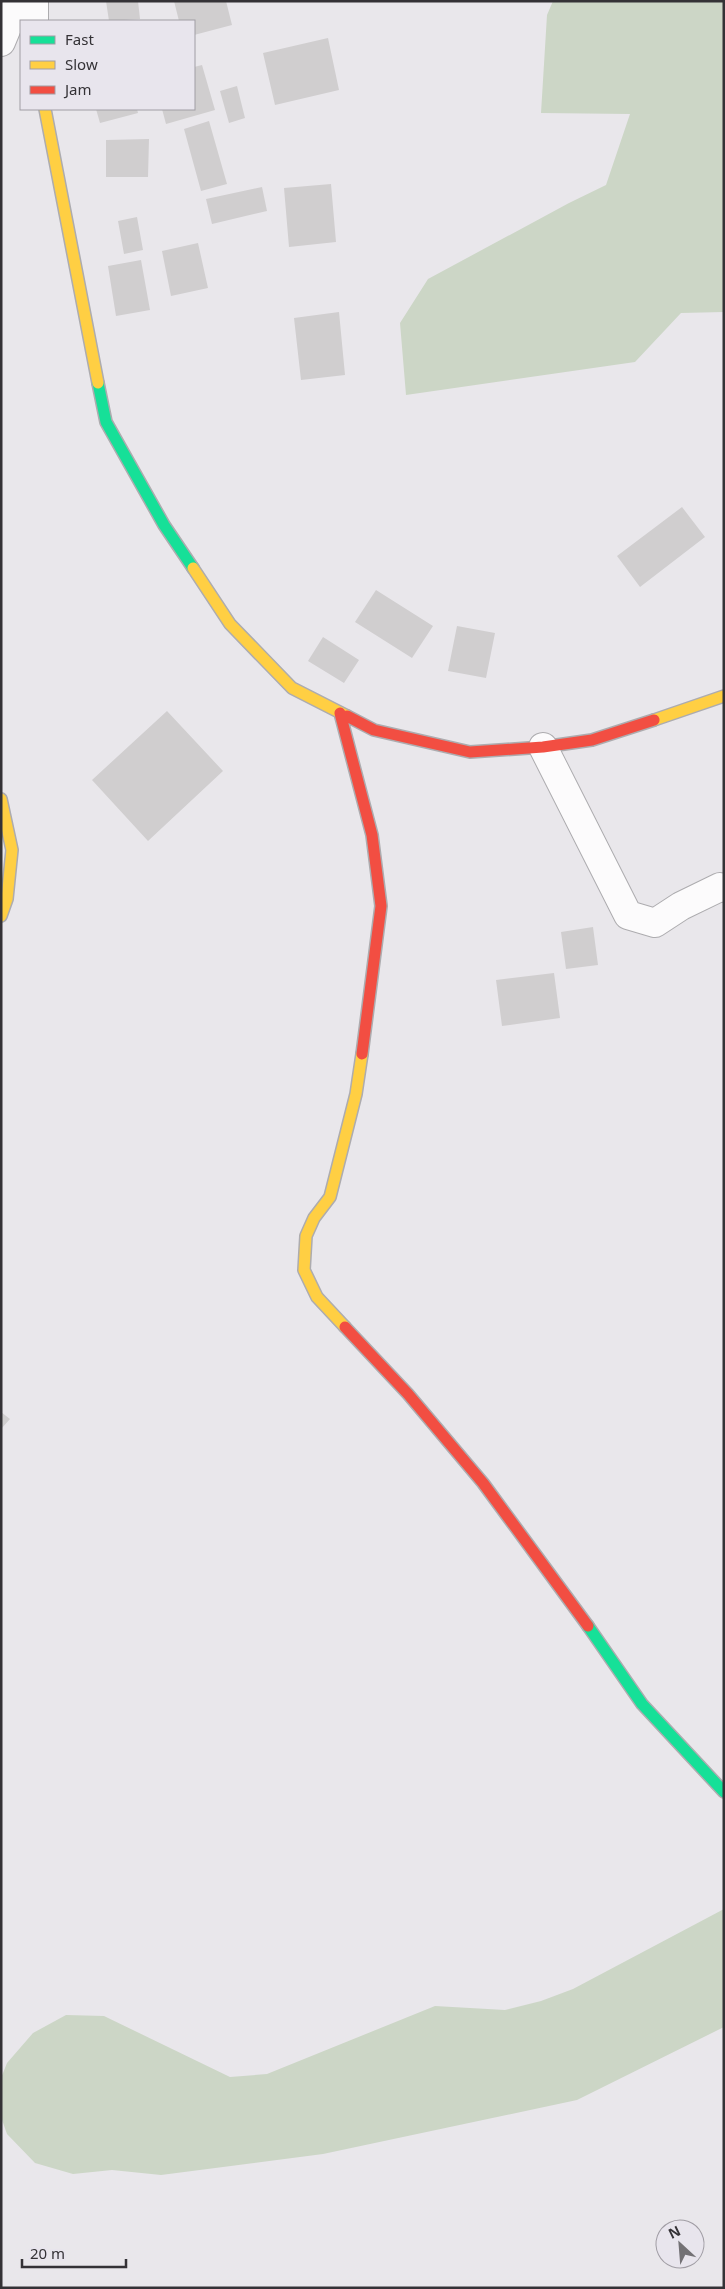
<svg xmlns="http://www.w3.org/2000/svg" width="725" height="2289" viewBox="0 0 725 2289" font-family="'Noto Sans',sans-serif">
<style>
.green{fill:#ccd6c6}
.building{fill:#d0cecf}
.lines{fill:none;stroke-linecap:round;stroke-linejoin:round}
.street-casing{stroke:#adacaf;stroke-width:30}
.fast-casing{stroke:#adacaf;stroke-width:14}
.slow-casing{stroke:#adacaf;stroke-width:14}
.jam-casing{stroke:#adacaf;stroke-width:14}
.street{stroke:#fcfbfc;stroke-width:28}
.fast{stroke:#16e098;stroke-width:11}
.slow{stroke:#ffcf43;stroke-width:11}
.jam{stroke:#f24e42;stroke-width:11}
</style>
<rect width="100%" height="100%" fill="#e9e7eb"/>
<!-- green -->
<path class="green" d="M 553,1 L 724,1 L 724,312 L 681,313 L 635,362 L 406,395 L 400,323 L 428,279 L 569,203 L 606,185 L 630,114 L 541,113 L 547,15 Z
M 724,1909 L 724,2027 L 577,2100 L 323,2154 L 161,2175 L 112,2170 L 73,2174 L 35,2163 L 7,2134 L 1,2117 L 1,2078 L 7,2063 L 33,2033 L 66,2015 L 104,2016 L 230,2077 L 267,2074 L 435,2006 L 505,2010 L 541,2001 L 573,1989 Z"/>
<!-- building -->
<path class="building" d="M 106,1 L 138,1 L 140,19 L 109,21 Z
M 174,1 L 226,1 L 232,25 L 194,35 L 194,21 L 179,21 Z
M 328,38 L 339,90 L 275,105 L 263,53 Z
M 202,65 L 215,110 L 166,124 L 162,109 L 194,109 L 194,67 Z
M 237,86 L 245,118 L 229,123 L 220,91 Z
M 96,109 L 137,109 L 138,113 L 100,123 Z
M 209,121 L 227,184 L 201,191 L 184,129 Z
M 149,139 L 148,177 L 106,177 L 106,140 Z
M 331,184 L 336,242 L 289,247 L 284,188 Z
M 262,187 L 267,211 L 212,224 L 206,199 Z
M 137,217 L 143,250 L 124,254 L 118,221 Z
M 198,243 L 208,288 L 171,296 L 162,251 Z
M 141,260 L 150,310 L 116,316 L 108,266 Z
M 339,312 L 345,375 L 301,380 L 294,318 Z
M 682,507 L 705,537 L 640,587 L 617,556 Z
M 376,590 L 433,626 L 412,658 L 355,622 Z
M 457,626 L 495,633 L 486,678 L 448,671 Z
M 323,637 L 359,660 L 344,683 L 308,661 Z
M 167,711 L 223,771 L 148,841 L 92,780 Z
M 593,927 L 598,965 L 566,969 L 561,932 Z
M 554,973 L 560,1018 L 502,1026 L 496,980 Z
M 1,1412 L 10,1419 L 1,1429 Z"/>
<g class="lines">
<!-- street casing -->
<g class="street-casing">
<path id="street" d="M 34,1 L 34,21
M 1,42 L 18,1
M 543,747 L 628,915 L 655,923 L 681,906 L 720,887 L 724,888"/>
</g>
<!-- fast casing -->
<g class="fast-casing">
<path id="fast" d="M 98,383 L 106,422 L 164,525 L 193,568
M 588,1626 L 642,1704 L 724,1792"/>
</g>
<!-- slow casing -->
<g class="slow-casing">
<path id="slow" d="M 45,109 L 98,383
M 193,568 L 230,624 L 292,688 L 347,716
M 654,720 L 724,696
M 1,799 L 12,850 L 7,899 L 1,916
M 345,1327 L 317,1297 L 304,1270 L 306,1236 L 314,1218 L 330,1197 L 356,1094 L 362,1054"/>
</g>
<!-- jam casing -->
<g class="jam-casing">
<path id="jam" d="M 340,713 L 372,835 L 381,906 L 362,1054
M 347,716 L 374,730 L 470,752 L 543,747 L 592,740 L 654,720
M 345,1327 L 408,1394 L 483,1483 L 588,1626"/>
</g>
<!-- street -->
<use href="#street" class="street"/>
<!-- fast -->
<use href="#fast" class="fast"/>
<!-- slow -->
<use href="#slow" class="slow"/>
<!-- jam -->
<use href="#jam" class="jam"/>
</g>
<!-- border -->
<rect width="725" height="2289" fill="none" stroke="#343236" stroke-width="5"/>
<!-- legend -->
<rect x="20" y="20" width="175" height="90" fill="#e8e5ed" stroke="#a09da4"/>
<rect x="30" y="36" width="25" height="8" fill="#16e098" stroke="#a09da4"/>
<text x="65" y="45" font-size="15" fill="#343236">Fast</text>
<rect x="30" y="61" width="25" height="8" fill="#ffcf43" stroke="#a09da4"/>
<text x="65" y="70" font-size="15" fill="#343236">Slow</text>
<rect x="30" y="86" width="25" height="8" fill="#f24e42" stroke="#a09da4"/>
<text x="65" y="95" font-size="15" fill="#343236">Jam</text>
<!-- north arrow -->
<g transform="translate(680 2244) rotate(334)"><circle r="24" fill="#e8e5ed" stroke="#a09da4"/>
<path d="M0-4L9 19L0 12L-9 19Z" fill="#737175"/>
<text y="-8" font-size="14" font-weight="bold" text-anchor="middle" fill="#343236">N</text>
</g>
<!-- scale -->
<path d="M22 2259v8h104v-8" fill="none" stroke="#343236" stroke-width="2.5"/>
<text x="30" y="2259" font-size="15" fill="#343236" stroke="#e8e5ed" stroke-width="4" paint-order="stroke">20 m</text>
</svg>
